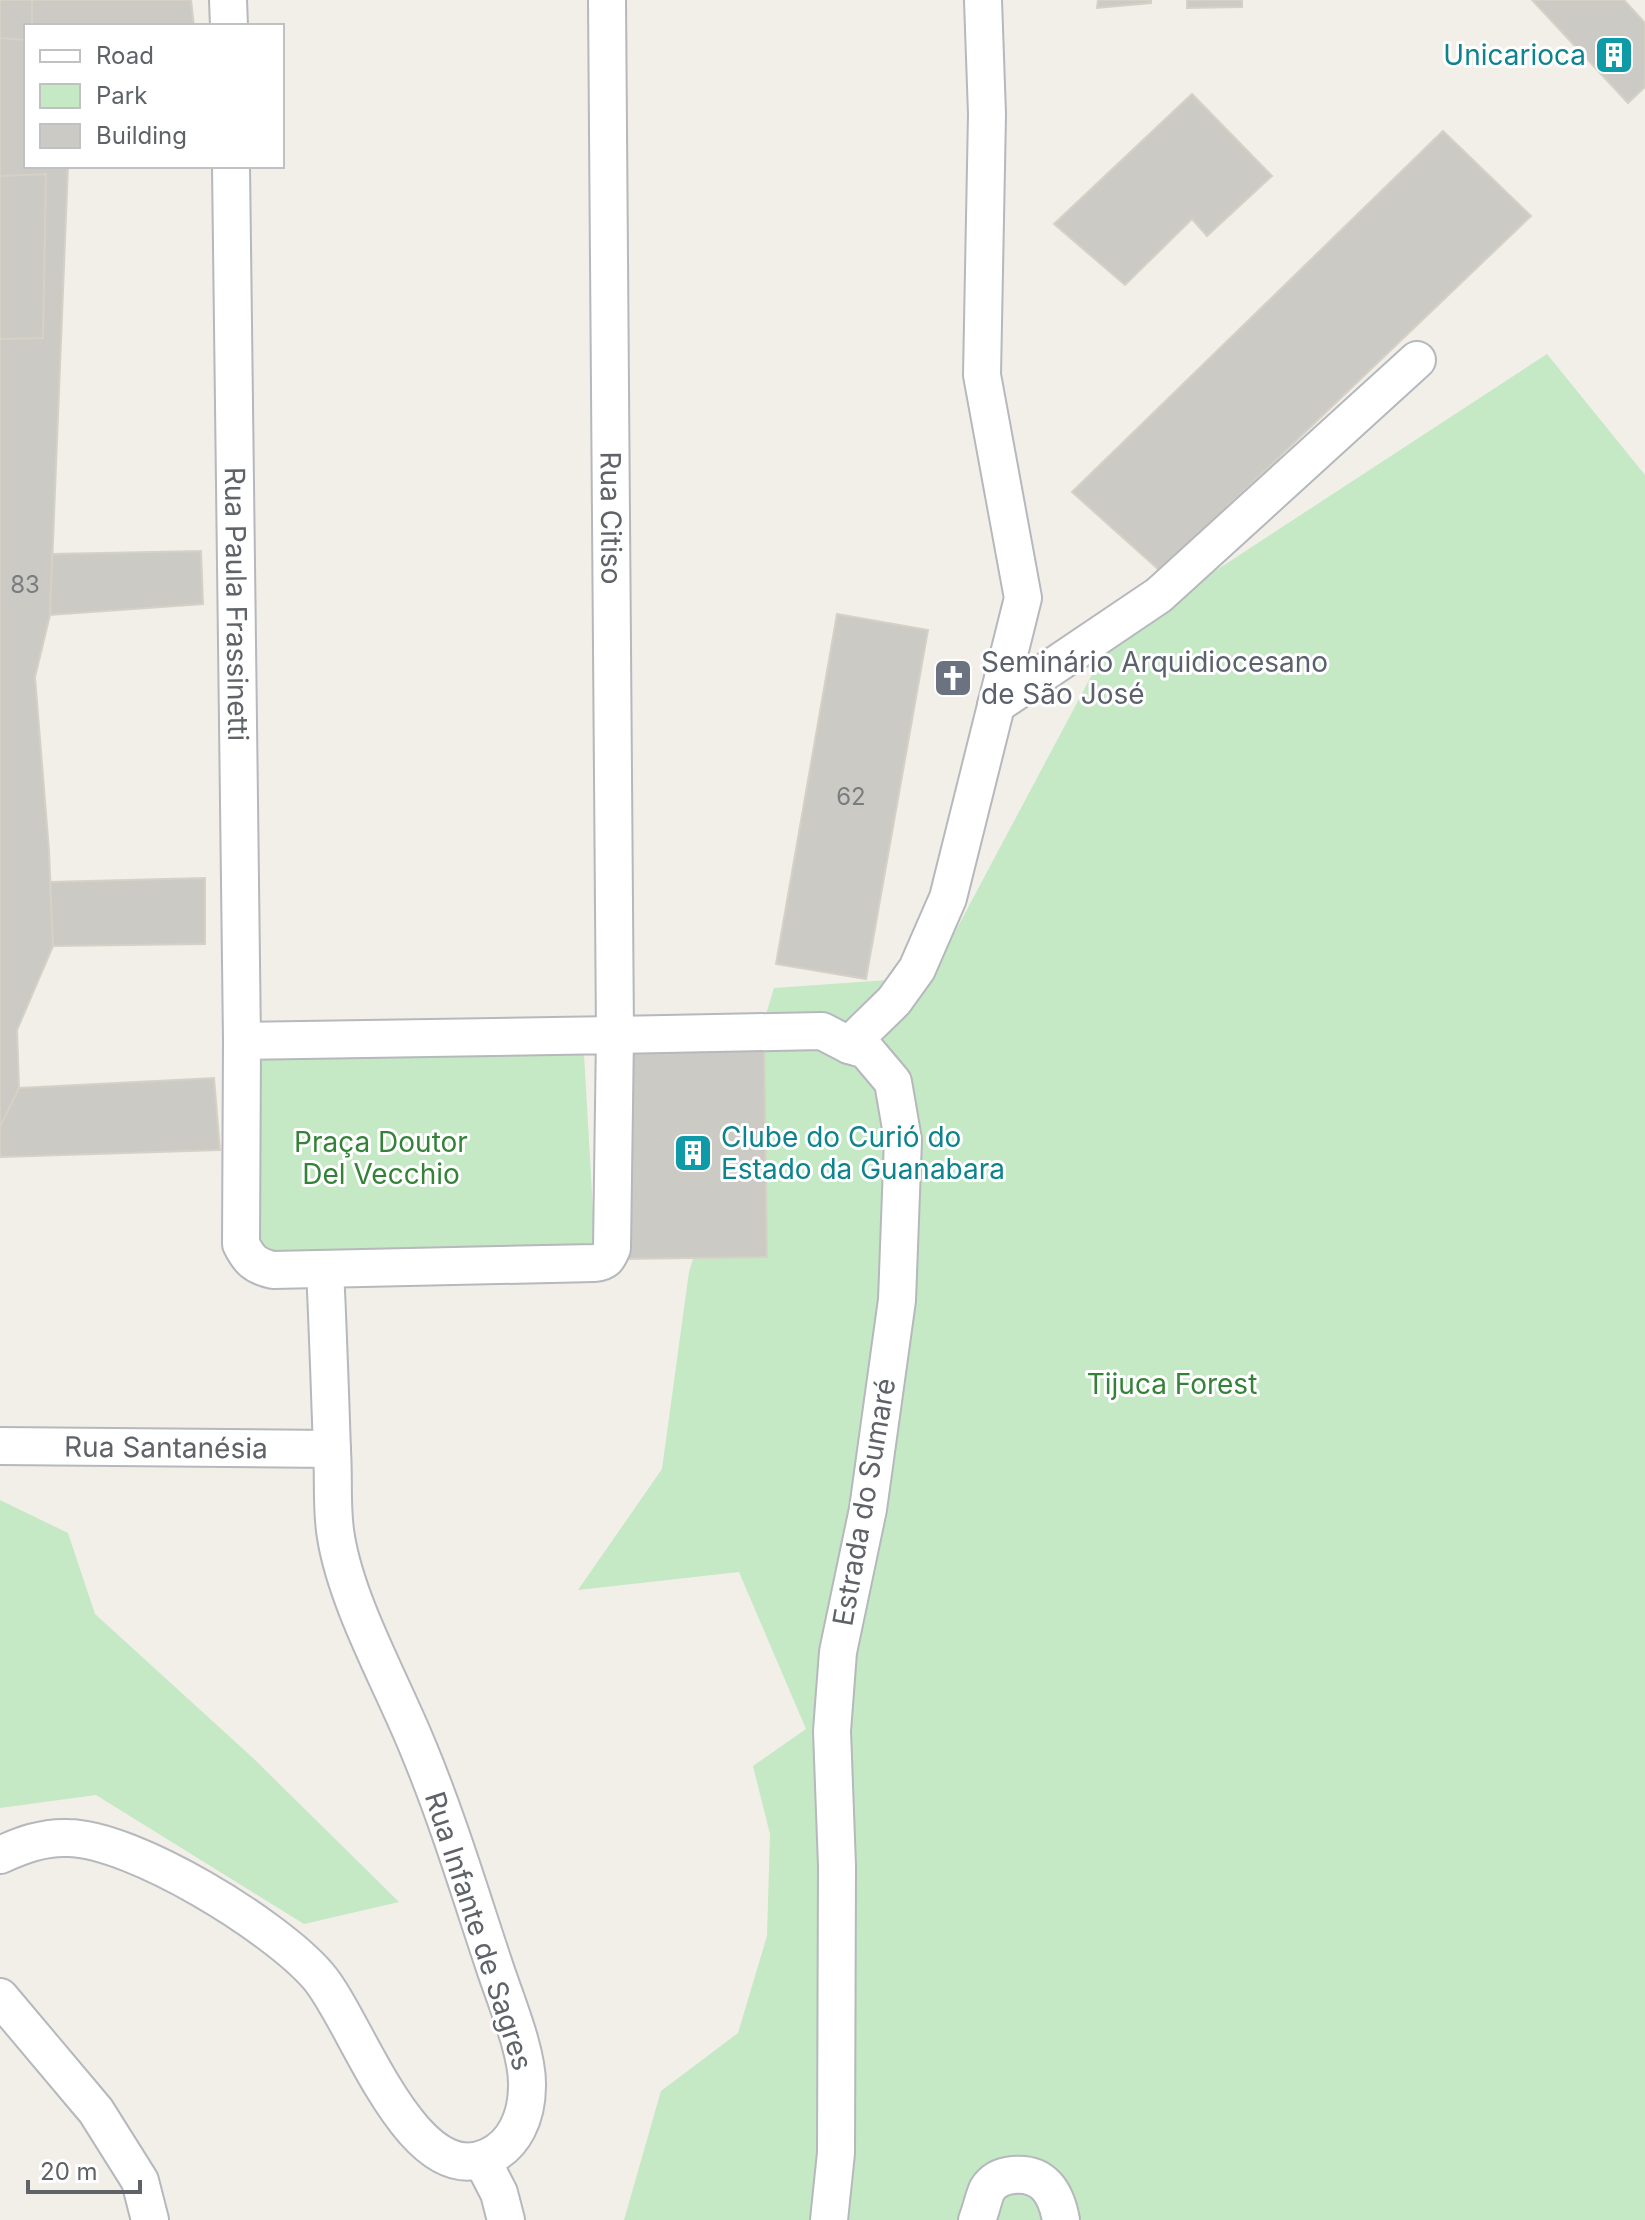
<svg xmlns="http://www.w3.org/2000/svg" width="1645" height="2220" viewBox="0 0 1645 2220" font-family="Inter,sans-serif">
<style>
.green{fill:#c5e8c5}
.building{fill:#cccac5;stroke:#d6d1c6;stroke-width:2}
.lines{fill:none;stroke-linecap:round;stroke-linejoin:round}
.minor-casing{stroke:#b5b8bc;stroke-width:40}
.minor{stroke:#fff;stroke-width:36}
.labels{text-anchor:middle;stroke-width:6;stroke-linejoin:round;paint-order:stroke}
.number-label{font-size:24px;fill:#7a7d7f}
.culture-label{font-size:28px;fill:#0d838f;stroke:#fff;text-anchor:end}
.street-label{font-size:28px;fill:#5f6368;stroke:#fff}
.worship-label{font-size:28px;fill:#5b616d;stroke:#fff;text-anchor:start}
.park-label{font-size:28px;fill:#348238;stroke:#fff}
</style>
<rect width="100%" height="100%" fill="#f1efe8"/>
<!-- green -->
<path class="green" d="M 1547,354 L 1645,475 L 1645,2220 L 624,2220 L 661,2091 L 738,2033 L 767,1936 L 770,1834 L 753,1766 L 806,1729 L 739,1572 L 578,1590 L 662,1469 L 689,1272 L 774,988 L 931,977 L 1111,639 Z
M 584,1054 L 595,1245 L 258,1259 L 254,1059 Z
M 0,1500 L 68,1533 L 95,1614 L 253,1758 L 399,1902 L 304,1924 L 96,1795 L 0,1808 Z"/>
<!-- building -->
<path class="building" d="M 0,0 L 191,0 L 194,26 L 26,26 L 26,166 L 68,166 L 50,615 L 35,677 L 49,851 L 53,946 L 17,1030 L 19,1088 L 0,1127 Z
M 0,0 L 32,0 L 32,26 L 26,26 L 26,40 L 0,38 Z
M 1098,0 L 1151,0 L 1151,3 L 1097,8 Z
M 1187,0 L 1242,0 L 1242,7 L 1187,8 Z
M 1532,0 L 1624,0 L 1645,23 L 1645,87 L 1628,103 Z
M 1192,94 L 1272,176 L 1207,236 L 1192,219 L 1125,285 L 1054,224 Z
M 1443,131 L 1531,216 L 1160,571 L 1072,492 Z
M 46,174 L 43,338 L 0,339 L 0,176 Z
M 201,551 L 203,604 L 50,615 L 52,554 Z
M 837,614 L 928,630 L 866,979 L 776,964 Z
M 205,878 L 205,944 L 53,946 L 50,882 Z
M 764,1039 L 767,1257 L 623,1259 L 617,1049 Z
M 214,1078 L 220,1150 L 0,1157 L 0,1127 L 19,1088 Z"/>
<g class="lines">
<!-- minor casing -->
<g class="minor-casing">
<g id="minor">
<path d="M 228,0 L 229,26"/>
<path id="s1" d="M 607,0 L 615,1035 L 822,1031 L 849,1045 L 866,1050 L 893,1082 L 903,1140 L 897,1300 L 868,1509 L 838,1652 L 832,1731 L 837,1866 L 836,2153 L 829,2220"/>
<path id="s2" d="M 231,166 L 242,1041 L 241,1244 C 249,1260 255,1266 273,1270 L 594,1263 C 606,1262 608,1258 612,1248 L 615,1035 L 242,1041"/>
<path d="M 996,705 L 1159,595 L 1417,360"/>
<path d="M 849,1045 L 894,1001 L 917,969 L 948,898 L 1023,598 L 982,375 L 987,114 L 983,0"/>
<path id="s3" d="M 0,1446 L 332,1449"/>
<path d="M 0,1855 C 22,1845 43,1837 68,1838 C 134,1839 275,1926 318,1976 C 357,2021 411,2191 488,2157 C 515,2145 527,2116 527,2086 C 528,2052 505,1999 494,1965 C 470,1893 448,1820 419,1750 C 393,1685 347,1605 336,1537 C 331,1510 334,1479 332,1451 C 330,1391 328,1330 325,1270"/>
<path d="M 0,1997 L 96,2111 L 140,2181 L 150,2220"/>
<path d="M 482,2160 L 499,2193 L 506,2220"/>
<path d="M 977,2220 C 981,2211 983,2199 987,2190 C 993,2180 1002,2176 1013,2175 C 1044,2172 1056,2193 1061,2220"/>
</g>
</g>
<!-- minor -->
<use href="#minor" class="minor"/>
</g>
<!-- icons -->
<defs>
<g id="building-square" transform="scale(2)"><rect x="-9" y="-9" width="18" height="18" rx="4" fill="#0f9aa8" stroke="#fff"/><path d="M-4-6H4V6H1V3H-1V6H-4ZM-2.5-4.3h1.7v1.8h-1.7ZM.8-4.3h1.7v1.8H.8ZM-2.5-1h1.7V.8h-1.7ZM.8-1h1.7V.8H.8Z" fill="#fff"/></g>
<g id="church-square" transform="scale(2)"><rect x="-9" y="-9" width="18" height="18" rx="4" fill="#6b7280" stroke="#fff"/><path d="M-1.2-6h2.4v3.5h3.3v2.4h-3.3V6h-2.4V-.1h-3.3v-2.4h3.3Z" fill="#fff"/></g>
</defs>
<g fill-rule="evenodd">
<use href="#building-square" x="1614" y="55"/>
<use href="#church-square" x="953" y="678"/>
<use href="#building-square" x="693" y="1153"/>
</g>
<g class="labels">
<!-- number labels -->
<g class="number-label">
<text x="25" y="593">83</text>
<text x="851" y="805">62</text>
</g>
<!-- culture labels -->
<g class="culture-label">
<text x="1586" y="65">Unicarioca</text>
<text x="721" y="1147" text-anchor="start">Clube do Curió do<tspan x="721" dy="32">Estado da Guanabara</tspan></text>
</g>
<!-- street labels -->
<g class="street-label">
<text dy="10" stroke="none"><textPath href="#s1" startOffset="518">Rua Citiso</textPath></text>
<text dy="10" stroke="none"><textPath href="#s2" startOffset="438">Rua Paula Frassinetti</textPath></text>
<text dy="10" stroke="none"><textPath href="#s3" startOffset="166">Rua Santanésia</textPath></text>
<text transform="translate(864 1502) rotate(-80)" y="10">Estrada do Sumaré</text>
<text transform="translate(479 1931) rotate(72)" y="10">Rua Infante de Sagres</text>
</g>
<!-- worship labels -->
<g class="worship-label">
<text x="981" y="672">Seminário Arquidiocesano<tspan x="981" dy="32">de São José</tspan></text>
</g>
<!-- park labels -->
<g class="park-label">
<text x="381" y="1152">Praça Doutor<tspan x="381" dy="32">Del Vecchio</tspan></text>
<text x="1172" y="1394">Tijuca Forest</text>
</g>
</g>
<!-- legend -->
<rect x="24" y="24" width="260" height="144" fill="#ffffff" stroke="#bfc1c3" stroke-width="2"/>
<rect x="40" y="50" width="40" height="12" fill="#ffffff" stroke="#bfc1c3" stroke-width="2"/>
<text x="96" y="64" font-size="24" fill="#5f6368">Road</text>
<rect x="40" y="84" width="40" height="24" fill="#c5e8c5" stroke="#bfc1c3" stroke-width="2"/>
<text x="96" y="104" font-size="24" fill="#5f6368">Park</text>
<rect x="40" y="124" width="40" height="24" fill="#cccac5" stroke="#bfc1c3" stroke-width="2"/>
<text x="96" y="144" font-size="24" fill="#5f6368">Building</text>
<!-- scale -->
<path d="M28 2180v12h112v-12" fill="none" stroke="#5f6368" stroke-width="4"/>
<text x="40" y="2180" font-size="24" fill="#5f6368" stroke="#ffffff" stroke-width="6" paint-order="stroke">20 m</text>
</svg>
